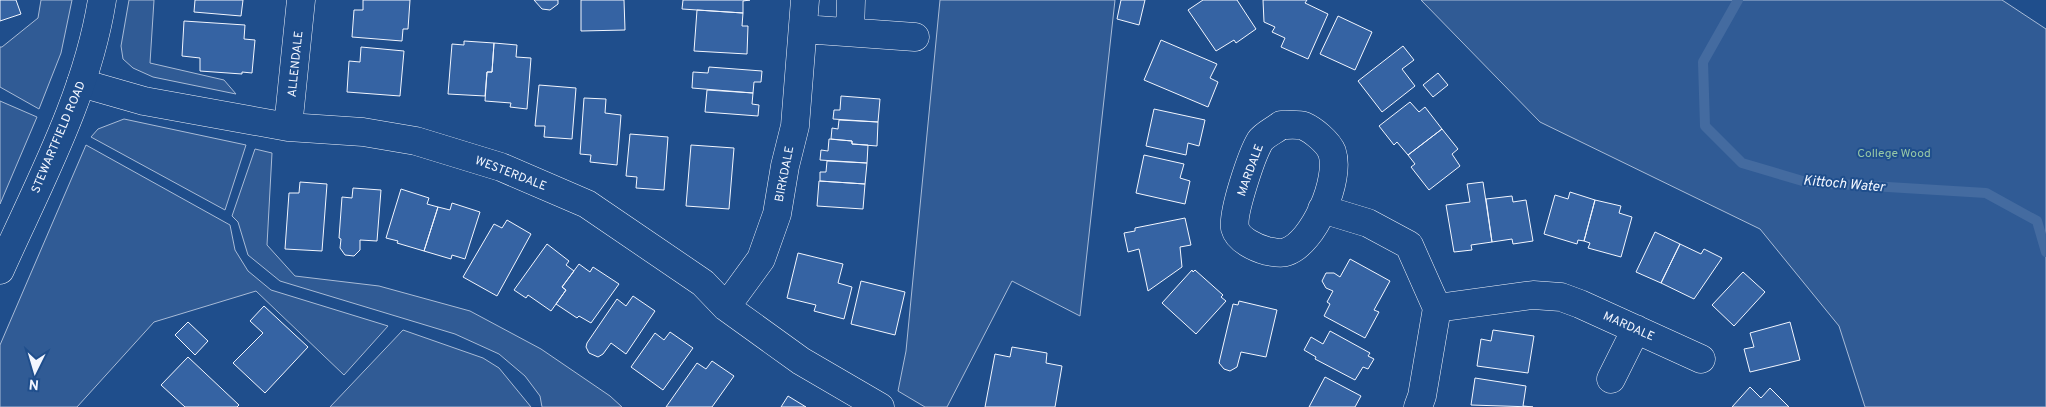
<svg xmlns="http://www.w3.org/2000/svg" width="2046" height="407" viewBox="0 0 2046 407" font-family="Overpass,sans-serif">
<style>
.built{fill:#305b95;stroke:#a8bbd7}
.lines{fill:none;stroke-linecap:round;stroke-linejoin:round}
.stream{stroke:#446ba0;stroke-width:10}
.building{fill:#3563a3;stroke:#f2f6ff}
.minor-casing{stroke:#f2f6ff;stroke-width:29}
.tertiary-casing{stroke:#f2f6ff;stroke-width:29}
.minor{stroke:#1f4e8c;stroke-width:28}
.tertiary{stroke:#1f4e8c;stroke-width:28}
.labels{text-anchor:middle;stroke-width:4;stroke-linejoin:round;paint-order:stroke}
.street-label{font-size:12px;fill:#f2f6ff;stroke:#1f4e8c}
.park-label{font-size:12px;fill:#97c8a6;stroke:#1f4e8c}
.water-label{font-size:14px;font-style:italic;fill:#f2f6ff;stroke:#1f4e8c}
</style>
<rect width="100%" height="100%" fill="#1f4e8c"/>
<!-- built -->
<path class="built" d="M 41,0 L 72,0 L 61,53 L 39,109 L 0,87 L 0,47 L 2,47 L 38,18 Z
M 129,0 L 154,0 L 150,63 L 224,80 L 236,94 L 153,77 L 133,68 L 123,59 L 121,46 Z
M 940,0 L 1115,0 L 1080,316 L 1012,281 L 947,407 L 925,407 L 898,391 L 906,351 Z
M 1421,0 L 2002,0 L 2046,29 L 2046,407 L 1865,407 L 1839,326 L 1760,229 L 1540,122 Z
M 0,101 L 37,117 L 0,204 Z
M 124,119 L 246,145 L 225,210 L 91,137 L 98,129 Z
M 86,145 L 230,225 L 235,250 L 248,271 L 271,290 L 388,326 L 344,375 L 256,291 L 154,322 L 77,407 L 0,407 L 0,345 Z
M 255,149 L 272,153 L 267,245 L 295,276 L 379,286 L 470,311 L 541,349 L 610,396 L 622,407 L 542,407 L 540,396 L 525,376 L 499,354 L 455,334 L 280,281 L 248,255 L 238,222 L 232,216 Z
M 403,330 L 483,358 L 499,368 L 531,407 L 330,407 Z"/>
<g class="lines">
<!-- stream -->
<path class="stream" d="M 1738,0 L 1703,62 L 1705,126 L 1742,163 L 1806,182 L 1986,193 L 2037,221 L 2046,252"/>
</g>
<!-- building -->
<path class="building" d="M 0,0 L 16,0 L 21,14 L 0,21 Z
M 195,0 L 243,0 L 241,16 L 194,12 Z
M 363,0 L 410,0 L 408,29 L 403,29 L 402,41 L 352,37 L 354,10 L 363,10 Z
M 534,0 L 558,0 L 558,4 L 550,10 L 542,9 Z
M 581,0 L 624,0 L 625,30 L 581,31 Z
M 683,0 L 750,0 L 743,1 L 743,13 L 682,9 Z
M 1121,0 L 1145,0 L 1139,25 L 1117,19 Z
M 1203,0 L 1237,0 L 1256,29 L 1236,43 L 1234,40 L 1216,51 L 1188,10 Z
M 1263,0 L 1307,0 L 1305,3 L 1328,14 L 1308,59 L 1281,47 L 1285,38 L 1272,32 L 1275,27 L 1264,22 Z
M 697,10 L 743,13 L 742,26 L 748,26 L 747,54 L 694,51 Z
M 1338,16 L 1372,32 L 1355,70 L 1320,54 Z
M 184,21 L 245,25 L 244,39 L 255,40 L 252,73 L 242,72 L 242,74 L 200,71 L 200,58 L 182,56 Z
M 1161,40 L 1217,64 L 1210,78 L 1218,82 L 1208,107 L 1144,80 Z
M 464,41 L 494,43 L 492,72 L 487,72 L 485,96 L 448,94 L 452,44 L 464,45 Z
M 494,43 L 517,45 L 516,57 L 531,58 L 527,109 L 510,107 L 511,103 L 485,101 L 487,72 L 492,72 Z
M 1403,46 L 1414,60 L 1402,69 L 1415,86 L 1382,112 L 1358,81 Z
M 361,47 L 404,51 L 400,96 L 347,92 L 349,61 L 360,62 Z
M 709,67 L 762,71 L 761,82 L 754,82 L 753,93 L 692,88 L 693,72 L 708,73 Z
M 1438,73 L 1448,85 L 1433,97 L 1423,85 Z
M 539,85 L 576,88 L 572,139 L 544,137 L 545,126 L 535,126 Z
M 707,90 L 753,93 L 752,104 L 759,105 L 758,116 L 705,112 Z
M 841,96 L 880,99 L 878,122 L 833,119 L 834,110 L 840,110 Z
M 584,98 L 606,99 L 605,113 L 621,115 L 617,165 L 590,162 L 591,155 L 580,154 Z
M 1410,102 L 1419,112 L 1425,107 L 1442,129 L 1408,155 L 1397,142 L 1394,145 L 1379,126 Z
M 1154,109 L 1205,120 L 1199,146 L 1188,143 L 1186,155 L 1146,146 Z
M 839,120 L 878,122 L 877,146 L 852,144 L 852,141 L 831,139 L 832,128 L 838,129 Z
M 1442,129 L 1458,149 L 1452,154 L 1460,166 L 1429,190 L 1411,167 L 1415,164 L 1408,155 Z
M 630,134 L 668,137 L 664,190 L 636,188 L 637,177 L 626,176 Z
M 829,139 L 852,141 L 852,144 L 868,145 L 867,163 L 820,160 L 821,150 L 828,151 Z
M 691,145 L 734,148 L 729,209 L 686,206 Z
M 1144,155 L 1184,164 L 1180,178 L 1190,181 L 1185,204 L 1136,193 Z
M 827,161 L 867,163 L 865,184 L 820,181 L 820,172 L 826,172 Z
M 819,181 L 865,184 L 863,209 L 817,206 Z
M 300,182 L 327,184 L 322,251 L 285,249 L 289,193 L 299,193 Z
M 1483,182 L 1492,242 L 1471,245 L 1472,250 L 1454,252 L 1446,205 L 1470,202 L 1467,184 Z
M 353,188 L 381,190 L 377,241 L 360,240 L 360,250 L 354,256 L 345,255 L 340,248 L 341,239 L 339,238 L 342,197 L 352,198 Z
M 401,189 L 429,198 L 427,204 L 438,207 L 424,251 L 397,243 L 398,241 L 386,238 Z
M 1570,192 L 1595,200 L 1584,241 L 1578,240 L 1577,244 L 1544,234 L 1555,195 L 1568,199 Z
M 1512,196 L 1513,202 L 1526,200 L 1533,241 L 1513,244 L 1512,239 L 1492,242 L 1486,199 Z
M 1595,200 L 1621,206 L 1619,213 L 1632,217 L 1621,257 L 1588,248 L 1590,243 L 1584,241 Z
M 452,203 L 480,212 L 465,259 L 452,255 L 451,259 L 424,251 L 438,207 L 450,210 Z
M 1185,218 L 1191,245 L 1180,247 L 1182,267 L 1148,291 L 1139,249 L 1128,252 L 1124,233 L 1135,231 L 1135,228 Z
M 507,220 L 531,234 L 497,296 L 463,277 L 494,224 L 502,228 Z
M 1655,232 L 1680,244 L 1661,283 L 1636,272 Z
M 547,244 L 569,261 L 566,265 L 574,271 L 562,287 L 566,290 L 551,311 L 528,295 L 526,298 L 514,290 Z
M 1680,244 L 1701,254 L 1704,249 L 1722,258 L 1694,299 L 1661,283 Z
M 798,253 L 843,264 L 838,283 L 852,287 L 844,319 L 814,311 L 816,305 L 787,298 Z
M 1350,259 L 1390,281 L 1374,310 L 1379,312 L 1365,338 L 1324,316 L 1330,304 L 1327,302 L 1333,291 L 1326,288 L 1322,281 L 1326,273 L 1334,273 L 1340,277 Z
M 579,264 L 590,272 L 593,267 L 619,284 L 591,323 L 579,316 L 577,318 L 556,304 L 566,290 L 562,287 Z
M 1192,270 L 1193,272 L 1195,270 L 1223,295 L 1221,297 L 1226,301 L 1196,334 L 1162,303 Z
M 1743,272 L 1765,292 L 1734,326 L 1712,305 Z
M 861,281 L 905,292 L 895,335 L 851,324 Z
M 633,296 L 655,311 L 626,354 L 611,343 L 603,354 L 598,357 L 589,353 L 586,347 L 587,343 L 617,299 L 626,306 Z
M 1239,301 L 1277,310 L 1266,357 L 1241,352 L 1237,367 L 1230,371 L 1224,369 L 1219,363 L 1233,304 L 1238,305 Z
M 264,306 L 308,347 L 265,393 L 233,363 L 263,333 L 250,321 Z
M 188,322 L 208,341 L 195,355 L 175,335 Z
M 1790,322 L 1800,360 L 1750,372 L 1744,349 L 1754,347 L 1750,333 Z
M 1493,330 L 1534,336 L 1528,373 L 1477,366 L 1481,339 L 1491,341 Z
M 1330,331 L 1370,353 L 1368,356 L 1374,359 L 1368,369 L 1363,367 L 1355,380 L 1315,359 L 1316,357 L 1304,350 L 1311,337 L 1323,344 Z
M 670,332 L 693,348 L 663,390 L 631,367 L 655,333 L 664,340 Z
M 1012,347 L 1047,353 L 1046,363 L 1062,366 L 1055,407 L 985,407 L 995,354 L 1010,357 Z
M 188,357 L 239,405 L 237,407 L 185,407 L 161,385 Z
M 712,361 L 734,376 L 712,407 L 666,407 L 697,363 L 706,369 Z
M 1325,377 L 1361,396 L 1355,407 L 1309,407 Z
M 1475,378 L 1526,386 L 1523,406 L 1533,407 L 1471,405 Z
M 1750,387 L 1761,398 L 1770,388 L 1789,407 L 1732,407 Z
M 788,396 L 806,407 L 781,407 Z"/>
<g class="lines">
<!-- minor casing -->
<g class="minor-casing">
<path id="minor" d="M 803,29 L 915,37
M 850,31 L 851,0
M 81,83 L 144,101 L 288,127 L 363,132 L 416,141 L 501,167 L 587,204 L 703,283 L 726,307 L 801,361 L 880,407
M 1281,125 C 1288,125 1298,124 1304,126 C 1313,130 1328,142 1332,152 C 1341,179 1314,243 1286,252 C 1281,254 1273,252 1267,251 C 1256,248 1238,240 1235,228 C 1232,213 1252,154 1260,141 C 1264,135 1275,130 1281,125 Z
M 288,127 L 301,0
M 1322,209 L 1368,223 L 1409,245 L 1437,308 L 1422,396 L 1418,407
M 726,307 L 761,259 L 777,214 L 785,166 L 795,126 L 805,0
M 1437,308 L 1533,295 L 1561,297 L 1580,304 L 1701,359
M 1611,379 L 1636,329"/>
</g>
<!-- tertiary casing -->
<g class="tertiary-casing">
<path id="tertiary" d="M 0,270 C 39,183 87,95 102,0"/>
</g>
<!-- minor -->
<use href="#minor" class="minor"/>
<!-- tertiary -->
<use href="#tertiary" class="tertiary"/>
</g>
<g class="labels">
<!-- street labels -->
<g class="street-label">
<text transform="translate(295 64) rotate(-84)" y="4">ALLENDALE</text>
<text transform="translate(58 137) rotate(-67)" y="4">STEWARTFIELD ROAD</text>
<text transform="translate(1250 170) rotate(-70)" y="4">MARDALE</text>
<text transform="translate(511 173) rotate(21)" y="4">WESTERDALE</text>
<text transform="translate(784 174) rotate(-79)" y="4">BIRKDALE</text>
<text transform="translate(1629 326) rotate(24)" y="4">MARDALE</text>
</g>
<!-- park labels -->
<g class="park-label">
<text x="1894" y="157">College Wood</text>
</g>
<!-- water labels -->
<g class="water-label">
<text transform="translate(1844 183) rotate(5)" y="5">Kittoch Water</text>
</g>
</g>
<!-- north arrow -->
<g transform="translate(35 372) rotate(185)" stroke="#1f4e8c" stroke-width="4" paint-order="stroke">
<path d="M0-4L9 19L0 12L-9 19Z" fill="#f2f6ff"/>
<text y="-8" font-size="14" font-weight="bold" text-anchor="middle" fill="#f2f6ff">N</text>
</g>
</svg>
